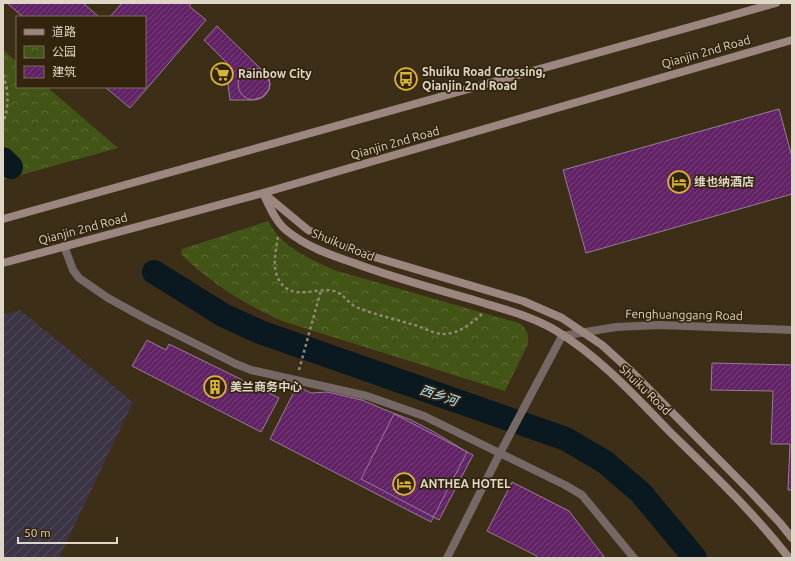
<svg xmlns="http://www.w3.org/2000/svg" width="795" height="561" viewBox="0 0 795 561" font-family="Ubuntu,'Noto Sans SC',sans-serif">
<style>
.industrial{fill:url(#industrial-furrows)}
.park{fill:url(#park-crowns)}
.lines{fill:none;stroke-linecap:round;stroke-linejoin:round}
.river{stroke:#0a1920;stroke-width:24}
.building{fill:url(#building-hatch);stroke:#957e95}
.path{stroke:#938875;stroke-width:2.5;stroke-dasharray:3 3;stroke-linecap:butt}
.service{stroke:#766864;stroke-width:8}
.minor{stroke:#766864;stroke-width:8}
.secondary{stroke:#9c8680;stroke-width:8}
.labels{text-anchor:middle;stroke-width:3.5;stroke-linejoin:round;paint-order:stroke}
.street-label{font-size:12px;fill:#dfd6c8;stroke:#33250d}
.poi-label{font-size:12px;font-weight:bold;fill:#dfd6c8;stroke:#33250d;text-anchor:start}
.water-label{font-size:13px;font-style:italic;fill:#b2e2fd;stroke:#33250d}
</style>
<defs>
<pattern id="industrial-furrows" width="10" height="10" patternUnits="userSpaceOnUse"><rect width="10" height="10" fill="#3c3546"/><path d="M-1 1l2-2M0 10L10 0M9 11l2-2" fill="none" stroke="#58525f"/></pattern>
<pattern id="park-crowns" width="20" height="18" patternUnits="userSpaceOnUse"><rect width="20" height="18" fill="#435417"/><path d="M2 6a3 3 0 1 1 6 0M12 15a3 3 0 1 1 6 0" fill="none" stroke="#5e6c37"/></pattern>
<pattern id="building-hatch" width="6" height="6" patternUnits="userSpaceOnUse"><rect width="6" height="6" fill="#612365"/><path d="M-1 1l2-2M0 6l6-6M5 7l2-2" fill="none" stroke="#77427a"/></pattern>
</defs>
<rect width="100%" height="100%" fill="#3d2f17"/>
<!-- industrial -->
<path class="industrial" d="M 20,310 L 133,402 L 59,558 L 3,558 L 3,315 Z"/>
<!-- park -->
<path class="park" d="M 3,50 L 17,62 L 17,87 L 47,87 L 118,148 L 3,180 Z
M 268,221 C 281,247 311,260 337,271 L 519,323 C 527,329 529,334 528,344 L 505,391 L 285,322 C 247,306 210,283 181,254 L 182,249 Z"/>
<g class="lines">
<!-- river -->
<path class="river" d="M 3,159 L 11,167
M 154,272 L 223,315 L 260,332 L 566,439 L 605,462 L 641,493 L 695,558"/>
</g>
<!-- building -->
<path class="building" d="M 7,3 L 83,3 L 99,17 L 23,17 Z
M 122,3 L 192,3 L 189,6 L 206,20 L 130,108 L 105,87 L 145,87 L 145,17 L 110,17 Z
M 217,26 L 266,74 L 270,84 L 269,89 L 262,97 L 252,100 L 230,100 L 227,76 L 230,66 L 204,40 Z
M238 84a16 16 0 1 1 32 0a16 16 0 1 1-32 0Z
M 779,109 L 792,157 L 792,194 L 586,253 L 563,170 Z
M 147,340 L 166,350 L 169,344 L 279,398 L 261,432 L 132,366 Z
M 712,363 L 792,365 L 792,490 L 788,490 L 790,444 L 771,444 L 773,391 L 711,390 Z
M 297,386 L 311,393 L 327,392 L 362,400 L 383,409 L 411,420 L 434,432 L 467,452 L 431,522 L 270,439 Z
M 394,414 L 473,455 L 439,520 L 361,479 Z
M 512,482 L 569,511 L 605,558 L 538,558 L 535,555 L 487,531 Z"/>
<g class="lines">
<!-- path -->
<path class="path" d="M 3,75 C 9,91 9,107 3,123
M 278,237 C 275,254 270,276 286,288 C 300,298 319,287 334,291 C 343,293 348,303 356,307 C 376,315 398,320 418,326 C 425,329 434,333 441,334 C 458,335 472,323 483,313
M 299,370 L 321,290"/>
<!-- service -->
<path class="service" d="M 64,246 L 73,270 L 79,278 L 108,298 L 148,320 L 236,364 L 251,370 L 367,396 L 424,416 L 565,485 L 582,495 L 634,558
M 447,558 L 500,453"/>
<!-- minor -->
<path class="minor" d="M 500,453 L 562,336 L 616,327 L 660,325 L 792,330"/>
<!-- secondary -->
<path class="secondary" d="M 263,193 C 269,205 275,221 286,230 C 305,246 330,255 354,263 C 394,278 436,289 477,301 C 503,309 531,316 555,330 C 600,357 635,396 671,433 C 712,473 754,513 789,558
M 267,196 L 308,230 L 337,244 L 371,256 L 523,301 L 562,318 L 602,345 L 633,373 L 749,490 L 780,523 L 792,538
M 3,219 L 776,3
M 3,263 L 263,193 L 792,40"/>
</g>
<!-- icons -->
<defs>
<g id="supermarket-ring" transform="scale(1.15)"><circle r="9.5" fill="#33250d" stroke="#d9b334" stroke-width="1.5"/><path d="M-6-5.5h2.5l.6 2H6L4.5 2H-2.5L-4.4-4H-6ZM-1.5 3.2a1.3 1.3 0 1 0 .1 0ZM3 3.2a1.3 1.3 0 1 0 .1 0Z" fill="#d9b334"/></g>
<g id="bus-ring" transform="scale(1.15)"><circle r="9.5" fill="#33250d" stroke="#d9b334" stroke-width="1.5"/><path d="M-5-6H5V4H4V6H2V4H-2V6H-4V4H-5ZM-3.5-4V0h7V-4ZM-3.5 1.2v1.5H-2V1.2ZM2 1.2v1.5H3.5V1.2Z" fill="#d9b334"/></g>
<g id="hotel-ring" transform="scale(1.15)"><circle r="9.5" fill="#33250d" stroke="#d9b334" stroke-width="1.5"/><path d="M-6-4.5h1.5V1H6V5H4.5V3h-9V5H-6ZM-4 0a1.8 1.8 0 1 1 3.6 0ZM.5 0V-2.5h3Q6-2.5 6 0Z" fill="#d9b334"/></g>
<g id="building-ring" transform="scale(1.15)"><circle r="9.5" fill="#33250d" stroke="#d9b334" stroke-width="1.5"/><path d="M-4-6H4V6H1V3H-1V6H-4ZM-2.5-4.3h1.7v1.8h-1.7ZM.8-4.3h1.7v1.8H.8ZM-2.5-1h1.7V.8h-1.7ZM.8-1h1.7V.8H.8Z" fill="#d9b334"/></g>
</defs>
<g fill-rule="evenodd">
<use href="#supermarket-ring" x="222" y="74"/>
<use href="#bus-ring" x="406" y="79"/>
<use href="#hotel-ring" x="679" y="182"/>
<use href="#building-ring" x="215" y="387"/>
<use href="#hotel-ring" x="404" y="484"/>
</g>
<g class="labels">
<!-- street labels -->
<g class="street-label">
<text transform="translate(706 52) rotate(-16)" y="4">Qianjin 2nd Road</text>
<text transform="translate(395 143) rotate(-16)" y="4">Qianjin 2nd Road</text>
<text transform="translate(83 229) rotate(-15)" y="4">Qianjin 2nd Road</text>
<text transform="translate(343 245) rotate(22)" y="4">Shuiku Road</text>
<text transform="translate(684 315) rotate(1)" y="4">Fenghuanggang Road</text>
<text transform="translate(645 390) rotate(44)" y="4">Shuiku Road</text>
</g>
<!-- poi labels -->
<g class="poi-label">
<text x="422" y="76">Shuiku Road Crossing,<tspan x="422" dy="14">Qianjin 2nd Road</tspan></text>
<text x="238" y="78">Rainbow City</text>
<text x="694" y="186">维也纳酒店</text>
<text x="230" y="391">美兰商务中心</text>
<text x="420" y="488">ANTHEA HOTEL</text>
</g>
<!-- water labels -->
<g class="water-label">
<text transform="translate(439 395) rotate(19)" y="5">西乡河</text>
</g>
</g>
<!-- border -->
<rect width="795" height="561" fill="none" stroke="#dfd6c8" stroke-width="8"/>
<!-- legend -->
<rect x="16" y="16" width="130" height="72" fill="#33250d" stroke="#786c58"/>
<rect x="24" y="29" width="20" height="6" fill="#9c8680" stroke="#786c58"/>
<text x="52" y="36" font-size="12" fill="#dfd6c8">道路</text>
<rect x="24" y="46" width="20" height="12" fill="url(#park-crowns)" stroke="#786c58"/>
<text x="52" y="56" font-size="12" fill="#dfd6c8">公园</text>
<rect x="24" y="66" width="20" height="12" fill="url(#building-hatch)" stroke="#786c58"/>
<text x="52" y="76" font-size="12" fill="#dfd6c8">建筑</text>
<!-- scale -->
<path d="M18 537v6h99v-6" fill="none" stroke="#dfd6c8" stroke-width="2"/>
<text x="24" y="537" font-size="12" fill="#dfd6c8" stroke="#33250d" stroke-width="3" paint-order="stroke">50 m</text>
</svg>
